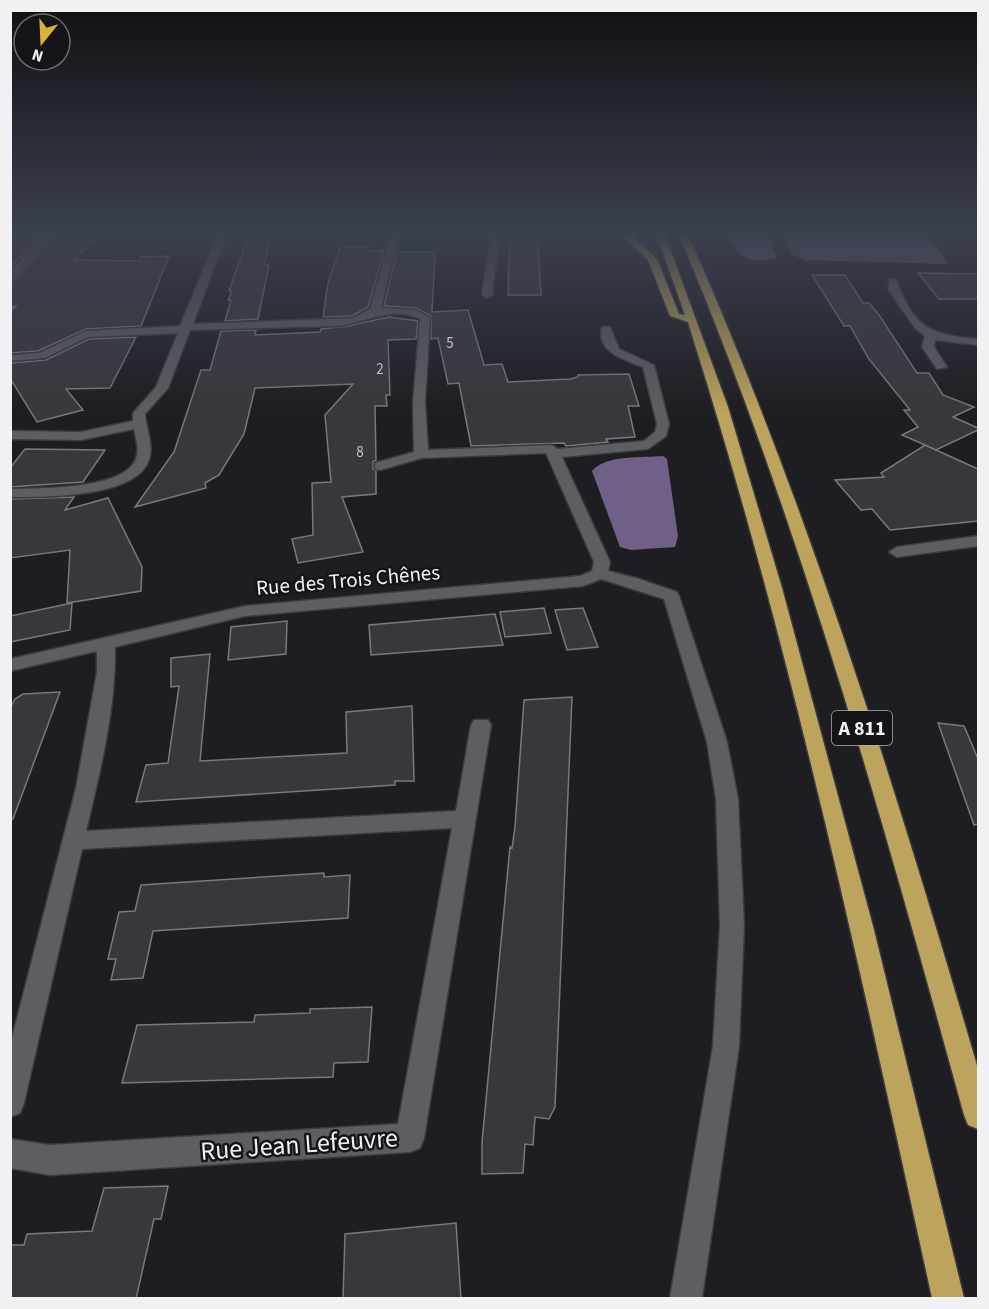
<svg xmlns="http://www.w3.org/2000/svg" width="989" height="1309" viewBox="0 0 989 1309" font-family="'Source Sans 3',sans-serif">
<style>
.water{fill:#6e6087}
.building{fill:#38373b;stroke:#79787d;stroke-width:1.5}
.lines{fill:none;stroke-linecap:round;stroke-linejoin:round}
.minor-casing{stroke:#3b3a3e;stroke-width:3}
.highway-casing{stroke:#3b3a3e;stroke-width:3}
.minor{fill:#5e5d62;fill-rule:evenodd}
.highway{fill:#bca45d;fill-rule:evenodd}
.labels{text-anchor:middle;stroke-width:5;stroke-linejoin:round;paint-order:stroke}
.far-number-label{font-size:15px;fill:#c3c2c4}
.shield{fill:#151418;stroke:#afaeb1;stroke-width:1.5}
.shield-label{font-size:20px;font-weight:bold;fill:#f1f0f2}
.street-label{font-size:21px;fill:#f1f0f2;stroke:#151418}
.near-street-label{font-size:26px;fill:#f1f0f2;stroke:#151418}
</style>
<rect width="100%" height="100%" fill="#1e1d21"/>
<!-- water -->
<path class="water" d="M 727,230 L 767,230 L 777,258 C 749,265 736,258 727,230 Z
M 784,230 L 925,230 L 948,264 L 805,260 L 791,254 Z
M 663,456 L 667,459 L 678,536 L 675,547 L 631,550 L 620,547 L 592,471 C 607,454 642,458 663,456 Z"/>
<!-- building -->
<path class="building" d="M 250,230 L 273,230 L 264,265 L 269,265 L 258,319 L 225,321 L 231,300 L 228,300 L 232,291 L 229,291 Z
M 510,230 L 537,230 L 541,295 L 508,295 Z
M 95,234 L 75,260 L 139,261 L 141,257 L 169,256 L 141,326 L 86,329 L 38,351 L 10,353 L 10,313 L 16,306 L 10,307 L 10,284 L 55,235 Z
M 40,235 L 10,268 L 10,236 Z
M 340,247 L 369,247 L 368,251 L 384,251 L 368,307 L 352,316 L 323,317 L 328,283 Z
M 397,252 L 435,252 L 432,312 L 468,310 L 484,365 L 502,364 L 508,382 L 570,379 L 578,377 L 578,375 L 629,374 L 639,406 L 628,406 L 635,437 L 606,439 L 608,442 L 566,446 L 564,443 L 471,446 L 459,383 L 448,384 L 438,338 L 431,339 L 431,316 L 416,308 L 384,306 Z
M 918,273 L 978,274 L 978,299 L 939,299 Z
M 812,275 L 845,275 L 863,303 L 869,303 L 879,315 L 917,373 L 929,373 L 943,395 L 974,407 L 953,417 L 978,428 L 978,430 L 936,450 L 902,435 L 918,427 L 904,410 L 910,410 L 869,359 L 850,326 L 844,326 Z
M 389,317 L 418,321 L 416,339 L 388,340 L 390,395 L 386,395 L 387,406 L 375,406 L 376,460 L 373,462 L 373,469 L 376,471 L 376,494 L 342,497 L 363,552 L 298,563 L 292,539 L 313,535 L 312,483 L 331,482 L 325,415 L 353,384 L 255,388 L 244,434 L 219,475 L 205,483 L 206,488 L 135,507 L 174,452 L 201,370 L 210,370 L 221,331 L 256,330 L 255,335 L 320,332 L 321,329 L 348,326 Z
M 136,337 L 110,388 L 66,389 L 83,410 L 37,422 L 10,378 L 10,363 L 46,360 L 89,339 Z
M 925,445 L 978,469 L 978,521 L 890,530 L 872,509 L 861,510 L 835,480 L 884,477 L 881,473 Z
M 25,449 L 105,450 L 83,482 L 10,487 L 10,468 Z
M 74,497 L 65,510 L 108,498 L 142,567 L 141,591 L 67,603 L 70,550 L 10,558 L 10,499 Z
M 72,603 L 70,630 L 10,642 L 10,616 Z
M 544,608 L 551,633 L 505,637 L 500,612 Z
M 583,608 L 598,647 L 567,650 L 555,610 Z
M 495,614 L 503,645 L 371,655 L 369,625 Z
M 287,621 L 286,654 L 228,660 L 231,627 Z
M 210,654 L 200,761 L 347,753 L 346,712 L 412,706 L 414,781 L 395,781 L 395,785 L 136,802 L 146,765 L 168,763 L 179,686 L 171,687 L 171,658 Z
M 60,692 L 13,819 L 10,818 L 10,708 L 15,699 L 23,694 Z
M 572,697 L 555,1107 L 549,1119 L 535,1117 L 533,1145 L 525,1144 L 523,1173 L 482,1174 L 482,1142 L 510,847 L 512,848 L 515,827 L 524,700 Z
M 938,723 L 964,726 L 978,759 L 978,824 L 974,825 Z
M 324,873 L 324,877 L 350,875 L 348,918 L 153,931 L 143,978 L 111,980 L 116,959 L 108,959 L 119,912 L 135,911 L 141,885 Z
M 372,1007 L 368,1062 L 334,1063 L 333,1077 L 122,1083 L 137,1025 L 254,1022 L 255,1015 L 310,1013 L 310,1009 Z
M 168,1186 L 161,1219 L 154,1219 L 136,1299 L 10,1299 L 10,1245 L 24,1245 L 27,1234 L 92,1231 L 104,1188 Z
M 456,1223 L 461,1299 L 343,1299 L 345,1234 Z"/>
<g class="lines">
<!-- minor casing -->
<g class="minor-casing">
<path id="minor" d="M 47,230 L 56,230 L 10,282 L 10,272 Z
M 220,230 L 228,230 L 193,324 L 353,318 L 370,309 L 392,230 L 400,230 L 381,308 L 416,310 L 430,318 L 425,402 L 428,450 L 551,445 L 558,449 L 644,441 L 655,432 L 657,424 L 643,367 C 624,360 596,352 602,327 L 610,327 L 619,349 L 654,365 L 669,424 L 666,436 L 648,449 L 562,457 L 610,562 L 608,571 L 636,578 L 677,592 L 679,596 L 727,742 L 738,799 L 744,925 L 739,1046 L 702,1298 L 670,1298 L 713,1046 L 720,925 L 716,799 L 707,742 L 664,599 L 601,579 L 583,586 L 245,616 L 115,647 C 116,708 100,772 86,831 L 456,811 L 471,725 L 474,720 L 488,720 L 491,725 L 424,1138 L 420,1148 L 410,1152 L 50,1175 L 10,1168 L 10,1139 L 50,1145 L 398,1124 L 452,828 L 82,849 L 24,1103 L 20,1113 L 10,1117 L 10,1046 L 76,788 L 97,672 L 97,651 L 10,671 L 10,659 L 245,606 L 580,576 L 592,571 L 594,562 L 546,453 L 422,458 L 380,470 L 375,469 L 375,463 L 414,452 L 413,402 L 420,319 C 393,305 364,323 338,326 L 190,330 L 168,388 L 145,414 C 146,429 154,445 149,460 C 136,498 44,497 10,497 L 10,489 C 39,488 120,490 135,461 C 140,451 136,439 134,429 L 81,440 L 10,439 L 10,431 L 81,432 L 133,421 L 133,413 L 156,387 L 178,333 L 88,337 L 45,358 L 10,361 L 10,355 L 39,353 L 86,331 L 180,326 Z
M 492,230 L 500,230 L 492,295 L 487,298 L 482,295 Z
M 890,279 L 896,279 C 913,327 929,335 978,339 L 978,345 L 935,340 L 934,347 L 947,367 L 937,369 L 922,347 L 925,336 L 915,328 L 888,289 Z
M 978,536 L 978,546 L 897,557 L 889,552 L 897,547 Z"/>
</g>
<!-- highway casing -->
<g class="highway-casing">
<path id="highway" d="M 616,230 L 626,230 L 657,259 L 679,314 L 685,315 L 655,230 L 663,230 L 728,407 L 782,588 L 874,930 L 964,1298 L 932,1298 C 862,979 794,659 696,348 L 688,322 L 670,316 L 648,260 Z
M 677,230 L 686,230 C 806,500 895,786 978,1069 L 978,1129 L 968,1125 L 964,1115 C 882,817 798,515 677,230 Z"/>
</g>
<!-- minor -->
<use href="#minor" class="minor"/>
<!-- highway -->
<use href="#highway" class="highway"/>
</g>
<!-- sky -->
<linearGradient id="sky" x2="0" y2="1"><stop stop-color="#101012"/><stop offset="0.56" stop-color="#3b404e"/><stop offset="1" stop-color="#3b404e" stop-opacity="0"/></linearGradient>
<rect width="989" height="414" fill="url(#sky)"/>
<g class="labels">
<!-- far-number labels -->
<g class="far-number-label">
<text x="450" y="348">5</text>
<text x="380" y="374">2</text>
<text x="360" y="457">8</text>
</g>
<!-- shield labels -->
<rect class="shield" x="832" y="711" width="60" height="34" rx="4.5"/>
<g class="shield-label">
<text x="862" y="735">A 811</text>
</g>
<!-- street labels -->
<g class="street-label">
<text transform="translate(348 580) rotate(-5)" y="7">Rue des Trois Chênes</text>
</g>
<!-- near-street labels -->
<g class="near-street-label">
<text transform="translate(299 1144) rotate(-4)" y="9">Rue Jean Lefeuvre</text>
</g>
</g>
<!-- border -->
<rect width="989" height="1309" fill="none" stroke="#f1f0f2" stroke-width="24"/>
<!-- north arrow -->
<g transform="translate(42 42) rotate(198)"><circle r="28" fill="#151418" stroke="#6d6c6f" stroke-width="1.5"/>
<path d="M0-4.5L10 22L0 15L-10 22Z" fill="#dab334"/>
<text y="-9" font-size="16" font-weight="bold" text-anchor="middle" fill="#f1f0f2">N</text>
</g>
</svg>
